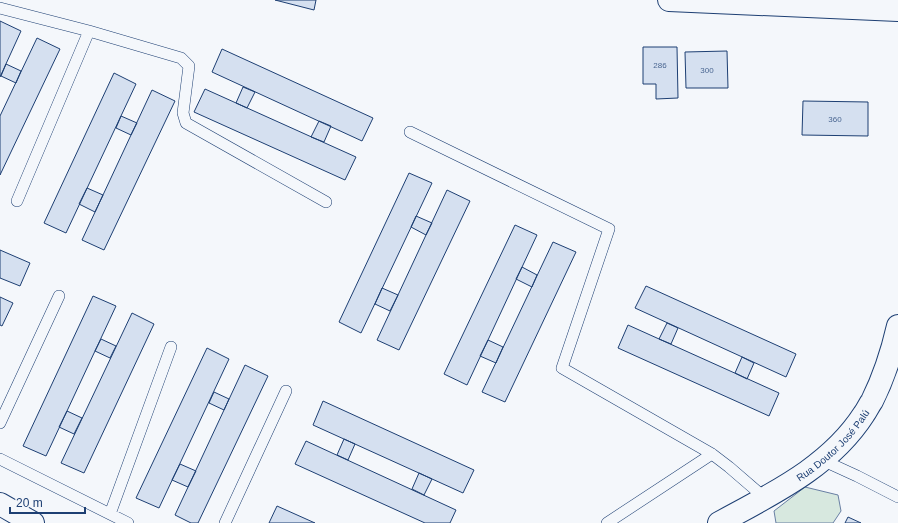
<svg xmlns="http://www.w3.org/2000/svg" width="898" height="523" viewBox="0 0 898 523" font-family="Arial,sans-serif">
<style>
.green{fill:#d7e8df;stroke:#687fa3}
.building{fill:#d5e0f0;stroke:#1d3f73}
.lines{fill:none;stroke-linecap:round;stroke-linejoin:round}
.lane-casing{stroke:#1d3f73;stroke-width:12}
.street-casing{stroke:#1d3f73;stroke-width:24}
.lane{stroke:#f4f7fb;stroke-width:11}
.street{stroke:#f4f7fb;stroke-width:22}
.labels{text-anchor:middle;stroke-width:3;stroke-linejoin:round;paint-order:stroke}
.number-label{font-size:8px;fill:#4b6792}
.street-label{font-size:10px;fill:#1d3f73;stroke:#f4f7fb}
</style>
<rect width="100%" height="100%" fill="#f4f7fb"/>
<!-- green -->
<path class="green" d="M 805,487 L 838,495 L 841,511 L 833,523 L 776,523 L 774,511 Z"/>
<!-- building -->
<path class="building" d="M 275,0 L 316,0 L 314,10 Z
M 0,21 L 21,31 L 0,77 Z
M 37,38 L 60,49 L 0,175 L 0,116 Z
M 643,47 L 677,47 L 678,98 L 656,99 L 656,84 L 643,84 Z
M 222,49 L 373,118 L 362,141 L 212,72 Z
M 727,51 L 728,88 L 686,88 L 685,52 Z
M 6,64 L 21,71 L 16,83 L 1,76 Z
M 114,73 L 136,84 L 66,233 L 44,223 Z
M 243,87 L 255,92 L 247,108 L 236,103 Z
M 205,89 L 356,157 L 345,180 L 194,112 Z
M 152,90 L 175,101 L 104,250 L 82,240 Z
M 803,101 L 868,102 L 868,136 L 802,135 Z
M 121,116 L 137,123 L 131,135 L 116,128 Z
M 319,121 L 331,126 L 324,142 L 311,137 Z
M 409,173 L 432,183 L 361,333 L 339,322 Z
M 87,188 L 103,195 L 95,212 L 79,204 Z
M 447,190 L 470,201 L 399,350 L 377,340 Z
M 416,216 L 432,223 L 426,235 L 411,227 Z
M 515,225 L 537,235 L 467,385 L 444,374 Z
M 553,242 L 576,252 L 505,402 L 482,392 Z
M 0,250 L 30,263 L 20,286 L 0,278 Z
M 522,267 L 537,275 L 532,287 L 516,279 Z
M 646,286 L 796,354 L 786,377 L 635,308 Z
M 382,288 L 398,295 L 390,311 L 375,304 Z
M 93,296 L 116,306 L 46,456 L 23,446 Z
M 0,297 L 13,303 L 2,326 L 0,325 Z
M 132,313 L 154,324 L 84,473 L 61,463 Z
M 667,323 L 678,328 L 671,344 L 659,339 Z
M 628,325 L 779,393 L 769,416 L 618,348 Z
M 101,339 L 116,346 L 110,358 L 95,351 Z
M 488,340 L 503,347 L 496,363 L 480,356 Z
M 207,348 L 229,359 L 159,508 L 136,498 Z
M 742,357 L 754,363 L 747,379 L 735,373 Z
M 245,365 L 268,376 L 198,523 L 191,523 L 175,515 Z
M 214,392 L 229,399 L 224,410 L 209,403 Z
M 323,401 L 474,470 L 463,493 L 313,425 Z
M 67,411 L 82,418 L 74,434 L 59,427 Z
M 344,439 L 355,444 L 348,460 L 337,455 Z
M 306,441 L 456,510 L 450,523 L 425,523 L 295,464 Z
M 180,464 L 196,471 L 188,487 L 172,480 Z
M 419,473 L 432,479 L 424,495 L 412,489 Z
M 277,506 L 315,523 L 269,523 Z
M 848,517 L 861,523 L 845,523 Z"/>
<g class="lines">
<!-- lane casing -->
<g class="lane-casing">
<path id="lane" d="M 0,8 L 89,31 L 181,58 L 189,66 L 183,113 L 186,123 L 326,202
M 410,132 L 609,229 L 562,368 L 712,454 L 729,467 L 765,498
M 17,201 L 89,31
M 0,423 L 59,296
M 0,459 L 128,523
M 822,460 L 857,476 L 898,497
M 110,514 L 171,347
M 225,523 L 286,391
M 607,523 L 712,454"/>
</g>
<!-- street casing -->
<g class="street-casing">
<g id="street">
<path d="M 669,0 L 898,10"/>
<path d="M 0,504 L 33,523"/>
<path id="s1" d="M 719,523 C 772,494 830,467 864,414 C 867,410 869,405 872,401 C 884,377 892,352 898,326"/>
</g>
</g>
<!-- lane -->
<use href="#lane" class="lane"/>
<!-- street -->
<use href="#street" class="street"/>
</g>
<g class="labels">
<!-- number labels -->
<g class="number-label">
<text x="660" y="68">286</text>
<text x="707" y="73">300</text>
<text x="835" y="122">360</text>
</g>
<!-- street labels -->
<g class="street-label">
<text dy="4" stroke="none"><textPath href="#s1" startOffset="139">Rua Doutor José Palú</textPath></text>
</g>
</g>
<!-- scale -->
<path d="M10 507v6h75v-6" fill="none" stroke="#1d3f73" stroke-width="2"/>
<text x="16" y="507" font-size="12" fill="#1d3f73" stroke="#f4f7fb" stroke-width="3" paint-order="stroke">20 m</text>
</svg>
